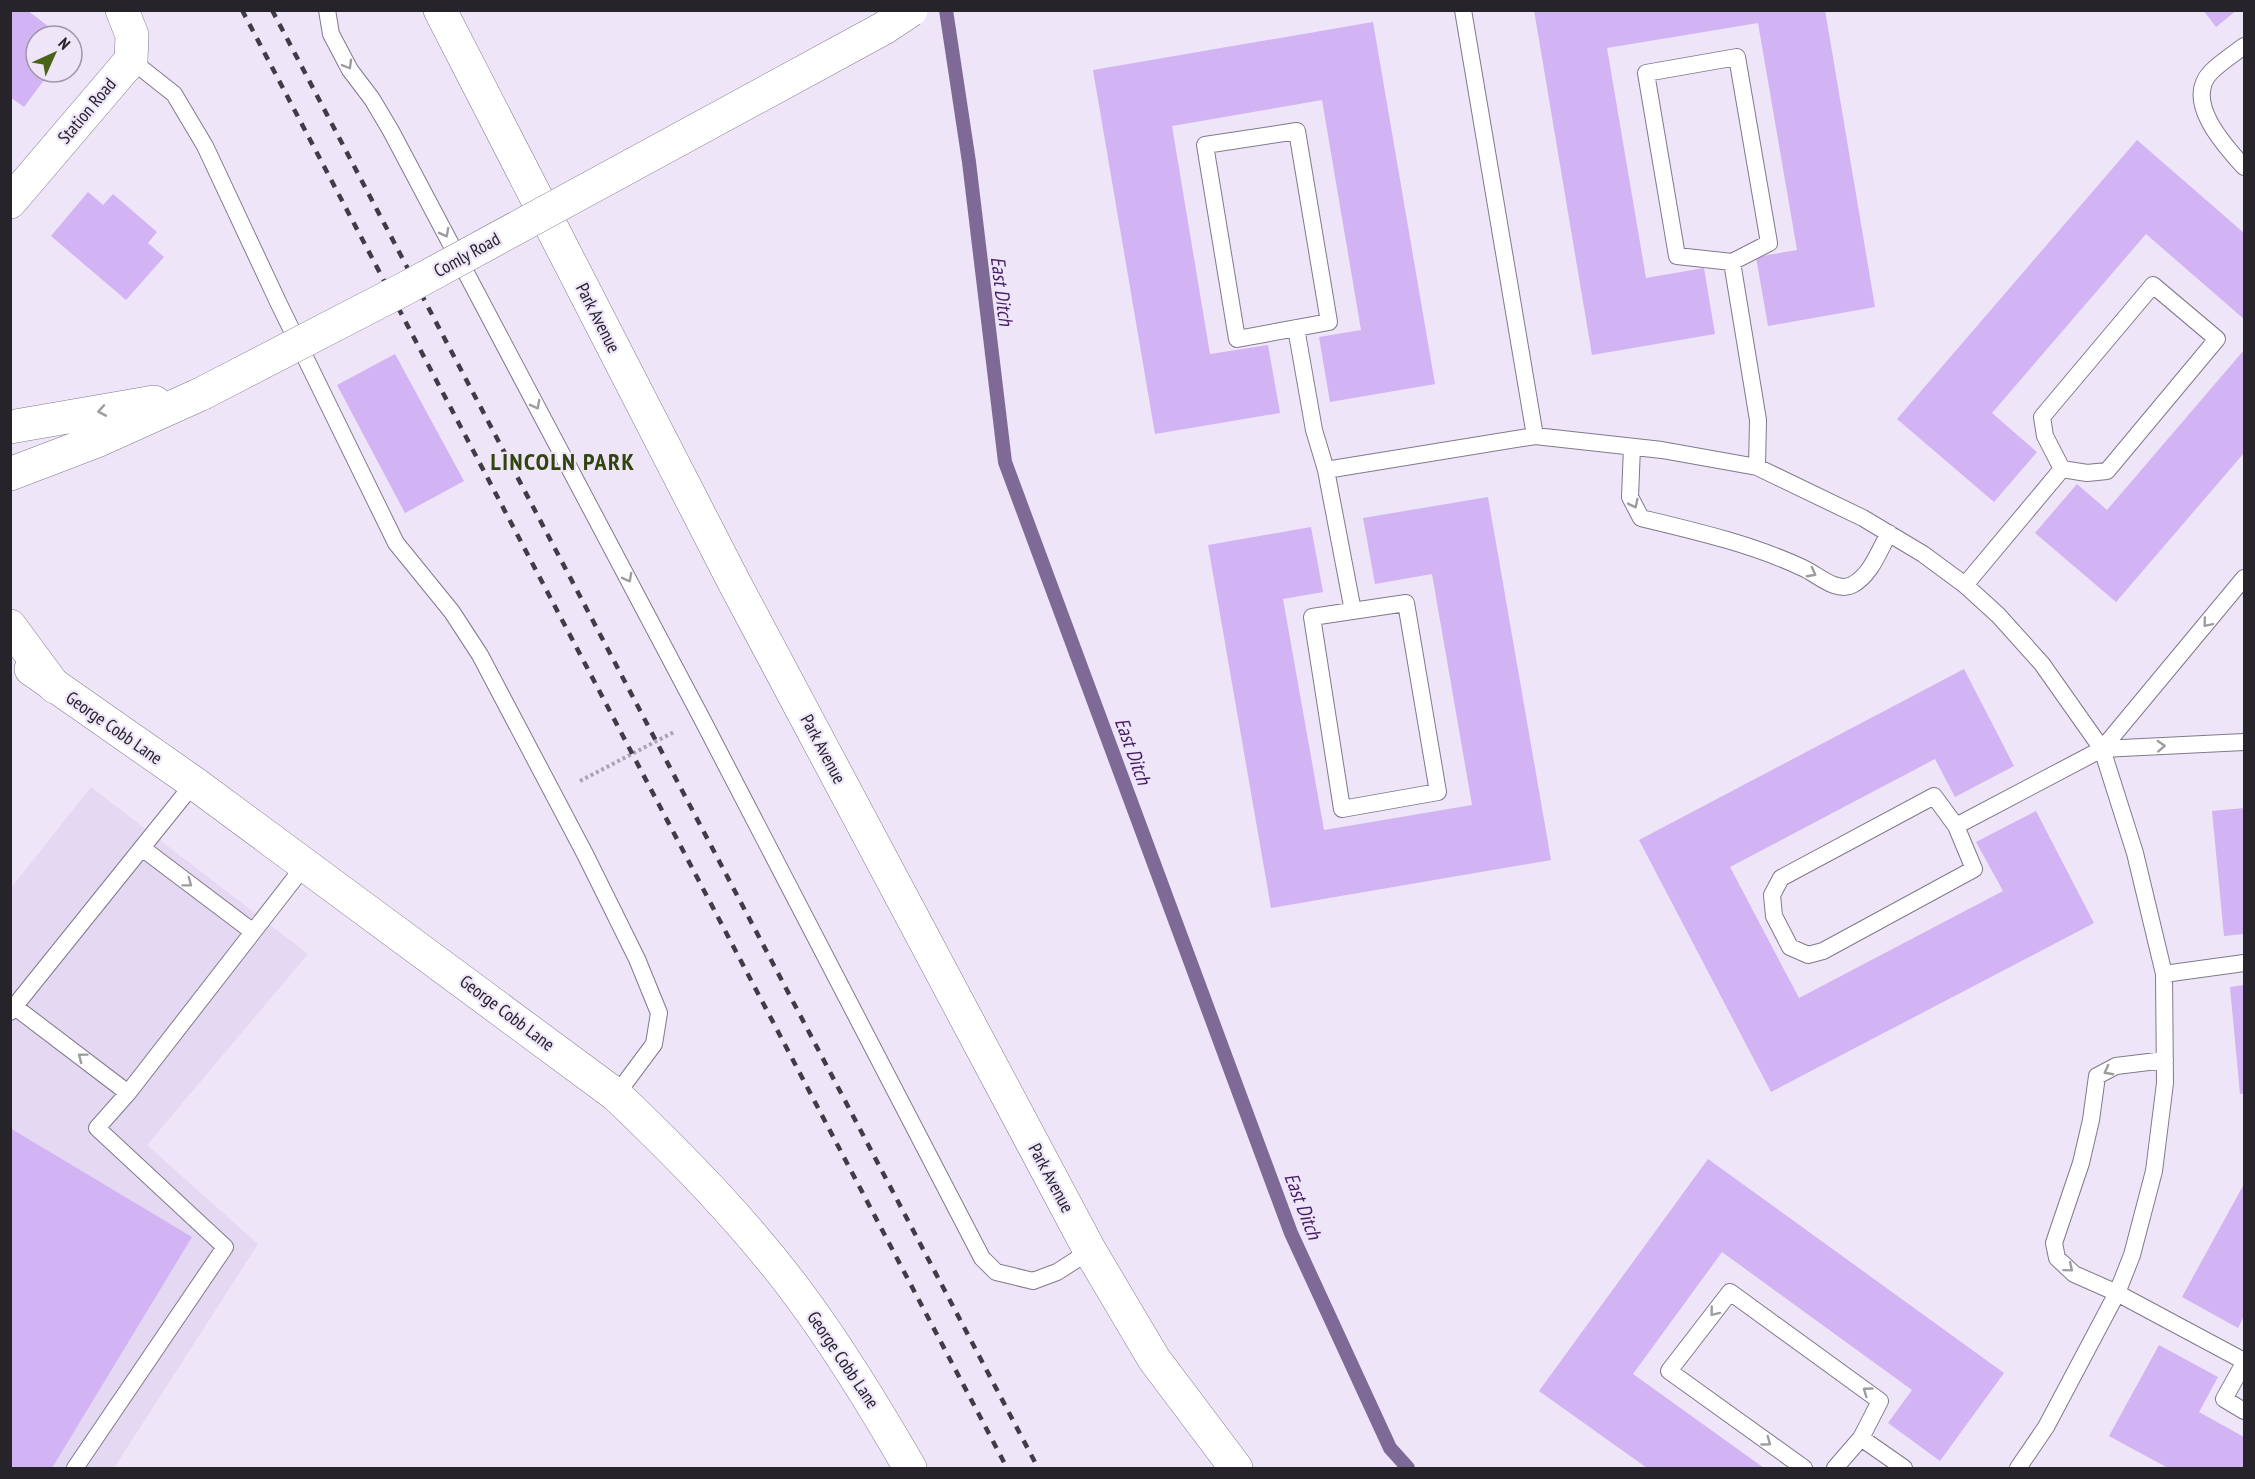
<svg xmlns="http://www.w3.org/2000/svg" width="2255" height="1479" viewBox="0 0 2255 1479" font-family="'PT Sans Narrow',sans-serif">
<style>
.built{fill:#e4d8f2}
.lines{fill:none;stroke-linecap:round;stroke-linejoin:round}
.stream{stroke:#7f6996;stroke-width:14}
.building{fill:#d2b3f3}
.service-casing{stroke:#81798b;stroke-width:18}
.minor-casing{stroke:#81798b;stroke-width:34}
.tertiary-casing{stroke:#81798b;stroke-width:34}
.secondary-casing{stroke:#81798b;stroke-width:34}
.path{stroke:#aaa3b3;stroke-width:4;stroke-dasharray:3 3;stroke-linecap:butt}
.service{stroke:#fff;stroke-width:16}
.minor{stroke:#fff;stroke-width:33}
.tertiary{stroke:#fff;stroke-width:33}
.secondary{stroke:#fff;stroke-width:33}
.rail{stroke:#403c45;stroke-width:4.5;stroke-dasharray:8 8;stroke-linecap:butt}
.secondary-bridge-casing{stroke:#81798b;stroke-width:34;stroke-linecap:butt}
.secondary-bridge{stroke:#fff;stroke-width:33}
.oneway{stroke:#9d9c9f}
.labels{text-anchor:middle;stroke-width:4.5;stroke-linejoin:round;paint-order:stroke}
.street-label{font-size:18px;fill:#26232a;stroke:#eee5f9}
.water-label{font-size:20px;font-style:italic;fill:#451c65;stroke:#eee5f9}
.district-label{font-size:24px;font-weight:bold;letter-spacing:1.5px;fill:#31440e;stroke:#eee5f9}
</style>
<rect width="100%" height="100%" fill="#eee5f9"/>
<!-- built -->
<path class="built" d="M 91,787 L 308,954 L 147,1145 L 258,1244 L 114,1468 L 11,1468 L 11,888 Z"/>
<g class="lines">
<!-- stream -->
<path class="stream" d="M 946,10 L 969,162 L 1005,462 L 1291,1233 L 1390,1448 L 1408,1468"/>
</g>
<!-- building -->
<path class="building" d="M 10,10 L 27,10 L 61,36 L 36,36 L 36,72 L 50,72 L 24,107 L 10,97 Z
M 1534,10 L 1825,10 L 1875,307 L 1768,326 L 1756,257 L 1797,250 L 1758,23 L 1607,48 L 1646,278 L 1704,268 L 1715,334 L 1592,355 Z
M 2203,10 L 2237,10 L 2216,27 Z
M 1373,22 L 1435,384 L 1330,402 L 1319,337 L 1361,330 L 1322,100 L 1172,126 L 1210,354 L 1268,345 L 1280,413 L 1155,434 L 1093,70 Z
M 2137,140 L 2244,233 L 2244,319 L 2146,234 L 1992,413 L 2037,452 L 1994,502 L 1897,419 Z
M 88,192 L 103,205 L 113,194 L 157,232 L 148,243 L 164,257 L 126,300 L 51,236 Z
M 2244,350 L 2244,453 L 2116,602 L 2035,533 L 2077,484 L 2107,510 Z
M 395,354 L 464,481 L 405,513 L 337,385 Z
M 1488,497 L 1551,860 L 1271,908 L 1208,545 L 1311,527 L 1323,592 L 1283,599 L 1324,830 L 1472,805 L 1432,574 L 1375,584 L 1363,518 Z
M 1964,669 L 2014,766 L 1955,797 L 1935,759 L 1730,867 L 1799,998 L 2003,891 L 1976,842 L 2036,811 L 2094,923 L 1771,1092 L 1639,840 Z
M 2244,808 L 2244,934 L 2224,936 L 2212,811 Z
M 2244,985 L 2244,1093 L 2240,1094 L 2230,987 Z
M 10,1128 L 192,1237 L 52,1468 L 10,1468 Z
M 1708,1159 L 2004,1373 L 1940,1461 L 1888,1423 L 1912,1390 L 1722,1252 L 1633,1374 L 1764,1468 L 1647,1468 L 1539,1391 Z
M 2244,1184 L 2244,1316 L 2238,1328 L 2182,1297 Z
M 2159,1345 L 2218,1377 L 2199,1412 L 2244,1437 L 2244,1468 L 2168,1468 L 2109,1436 Z"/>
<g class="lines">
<!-- service casing -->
<g class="service-casing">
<path id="service" d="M 327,10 L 331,34 L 350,70 L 372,99 L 391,131 L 701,717 L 982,1258 L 996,1272 L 1033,1281 L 1057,1272 L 1090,1251
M 1463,10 L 1535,436
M 2244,46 C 2234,54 2221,62 2211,72 C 2183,101 2225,146 2244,167
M 1737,57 L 1769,243 L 1732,262 L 1677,256 L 1646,73 Z
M 131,60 L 174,94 L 205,146 L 279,304 L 396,543 L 452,612 L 480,655 L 585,854 L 637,959 L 659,1013 L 654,1044 L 616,1095
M 1297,131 L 1329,322 L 1237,339 L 1205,145 Z
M 1732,262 L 1758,420 L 1757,467
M 2153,285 L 2217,339 L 2107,471 L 2087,473 L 2062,469 L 2045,436 L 2042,417 Z
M 1296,328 L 1314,430 L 1326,470 L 1353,611
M 1632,447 L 1630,497 L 1641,518 C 1695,531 1752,544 1803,568 C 1817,574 1836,593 1852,585 C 1871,575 1879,551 1889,533
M 1326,470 L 1535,436 L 1662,450 L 1757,467 L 1863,518 L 1923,554 L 1965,585 L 1998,615 L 2042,664 L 2102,749 L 2135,853 L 2164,974 L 2165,1083 L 2154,1171 L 2132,1255 L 2117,1293 L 2046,1427 L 2018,1468
M 1965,585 L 2062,469
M 1406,603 L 1438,792 L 1342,809 L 1312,617 Z
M 2102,749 L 2244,742
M 1934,796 L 1956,826 L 1974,869 L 1823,951 L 1808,955 L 1790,947 L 1774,916 L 1772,895 L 1781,878 Z
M 1956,826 L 2102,749 L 2244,578
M 142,848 L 252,931
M 2164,974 L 2244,963
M 15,1007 L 128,1093
M 10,1012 L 194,783
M 2165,1060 L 2116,1066 L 2097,1076 L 2091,1120 L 2081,1163 L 2054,1243 L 2057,1258 L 2074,1274 L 2117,1293 L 2244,1361
M 2244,1363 L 2224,1399 L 2244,1411
M 1861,1438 L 1904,1468
M 75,1468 L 225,1247 L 97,1128 L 128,1093 L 305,865
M 1804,1468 L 1669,1371 L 1730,1292 L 1880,1401 L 1861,1438 L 1835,1468"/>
</g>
<!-- minor casing -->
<g class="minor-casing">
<path id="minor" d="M 10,202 L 131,60 L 132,35 L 122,10
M 31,669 L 194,783 L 616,1095 C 681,1157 746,1223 800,1296 C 841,1351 876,1409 910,1468"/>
</g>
<!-- tertiary casing -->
<g class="tertiary-casing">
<path id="tertiary" d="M 440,10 L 735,584 L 1090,1251 L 1154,1359 L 1236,1468"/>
</g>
<!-- secondary casing -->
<g class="secondary-casing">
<path id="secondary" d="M 10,427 L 154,402
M 10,474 L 99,440 L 201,394
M 10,626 L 55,687"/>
</g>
<!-- path -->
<path class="path" d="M 580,781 L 674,732"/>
<!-- service -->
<use href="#service" class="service"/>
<!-- minor -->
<use href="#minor" class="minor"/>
<!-- tertiary -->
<use href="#tertiary" class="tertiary"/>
<!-- secondary -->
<use href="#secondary" class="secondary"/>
<!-- rail -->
<path class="rail" d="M 242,10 L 1007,1468
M 272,10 L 1038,1468"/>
<!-- secondary-bridge casing -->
<g class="secondary-bridge-casing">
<path id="secondary-bridge" d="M 201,394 L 406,288 L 884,28 L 911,10"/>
</g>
<!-- secondary-bridge -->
<use href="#secondary-bridge" class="secondary-bridge"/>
</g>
<!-- one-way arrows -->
<defs><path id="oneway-chevron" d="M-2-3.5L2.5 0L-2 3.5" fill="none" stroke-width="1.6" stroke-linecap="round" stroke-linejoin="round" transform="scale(1.5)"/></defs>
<g class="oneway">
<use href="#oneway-chevron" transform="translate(348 65) rotate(60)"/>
<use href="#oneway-chevron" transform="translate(445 233) rotate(62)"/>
<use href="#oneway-chevron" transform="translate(536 405) rotate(62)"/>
<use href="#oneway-chevron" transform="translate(102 411) rotate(170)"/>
<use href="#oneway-chevron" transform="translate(1634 504) rotate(64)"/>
<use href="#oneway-chevron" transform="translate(1812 573) rotate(28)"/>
<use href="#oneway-chevron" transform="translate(628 578) rotate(62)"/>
<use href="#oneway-chevron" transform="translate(2207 623) rotate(130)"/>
<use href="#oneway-chevron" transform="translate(2161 746) rotate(-3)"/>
<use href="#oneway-chevron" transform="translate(188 883) rotate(37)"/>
<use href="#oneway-chevron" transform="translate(82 1057) rotate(-143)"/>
<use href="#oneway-chevron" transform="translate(2108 1071) rotate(152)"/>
<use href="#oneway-chevron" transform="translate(2069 1268) rotate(40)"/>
<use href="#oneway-chevron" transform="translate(1714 1312) rotate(128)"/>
<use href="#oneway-chevron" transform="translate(1867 1391) rotate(-144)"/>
<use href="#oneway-chevron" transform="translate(1767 1442) rotate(36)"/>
</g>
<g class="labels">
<!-- street labels -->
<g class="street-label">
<text transform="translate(87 111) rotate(-50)" y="6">Station Road</text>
<text transform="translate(467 255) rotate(-29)" y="6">Comly Road</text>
<text transform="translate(598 318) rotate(63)" y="6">Park Avenue</text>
<text transform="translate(114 728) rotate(35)" y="6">George Cobb Lane</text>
<text transform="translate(823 749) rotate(62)" y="6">Park Avenue</text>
<text transform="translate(507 1013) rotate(37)" y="6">George Cobb Lane</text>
<text transform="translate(1051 1178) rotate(62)" y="6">Park Avenue</text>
<text transform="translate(843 1360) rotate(56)" y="6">George Cobb Lane</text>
</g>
<!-- water labels -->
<g class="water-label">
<text transform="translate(1002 291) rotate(83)" y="7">East Ditch</text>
<text transform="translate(1133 751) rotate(70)" y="7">East Ditch</text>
<text transform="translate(1303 1206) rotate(69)" y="7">East Ditch</text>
</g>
<!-- district labels -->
<g class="district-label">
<text x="563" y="470">LINCOLN PARK</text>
</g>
</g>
<!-- border -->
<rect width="2255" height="1479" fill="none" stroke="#26232a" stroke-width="24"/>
<!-- north arrow -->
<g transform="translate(54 54) rotate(45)"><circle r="28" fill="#eee5f9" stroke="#9e97a6" stroke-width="1.5"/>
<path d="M0-4.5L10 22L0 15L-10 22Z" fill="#4a6415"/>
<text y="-9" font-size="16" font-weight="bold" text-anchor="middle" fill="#26232a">N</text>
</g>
</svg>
